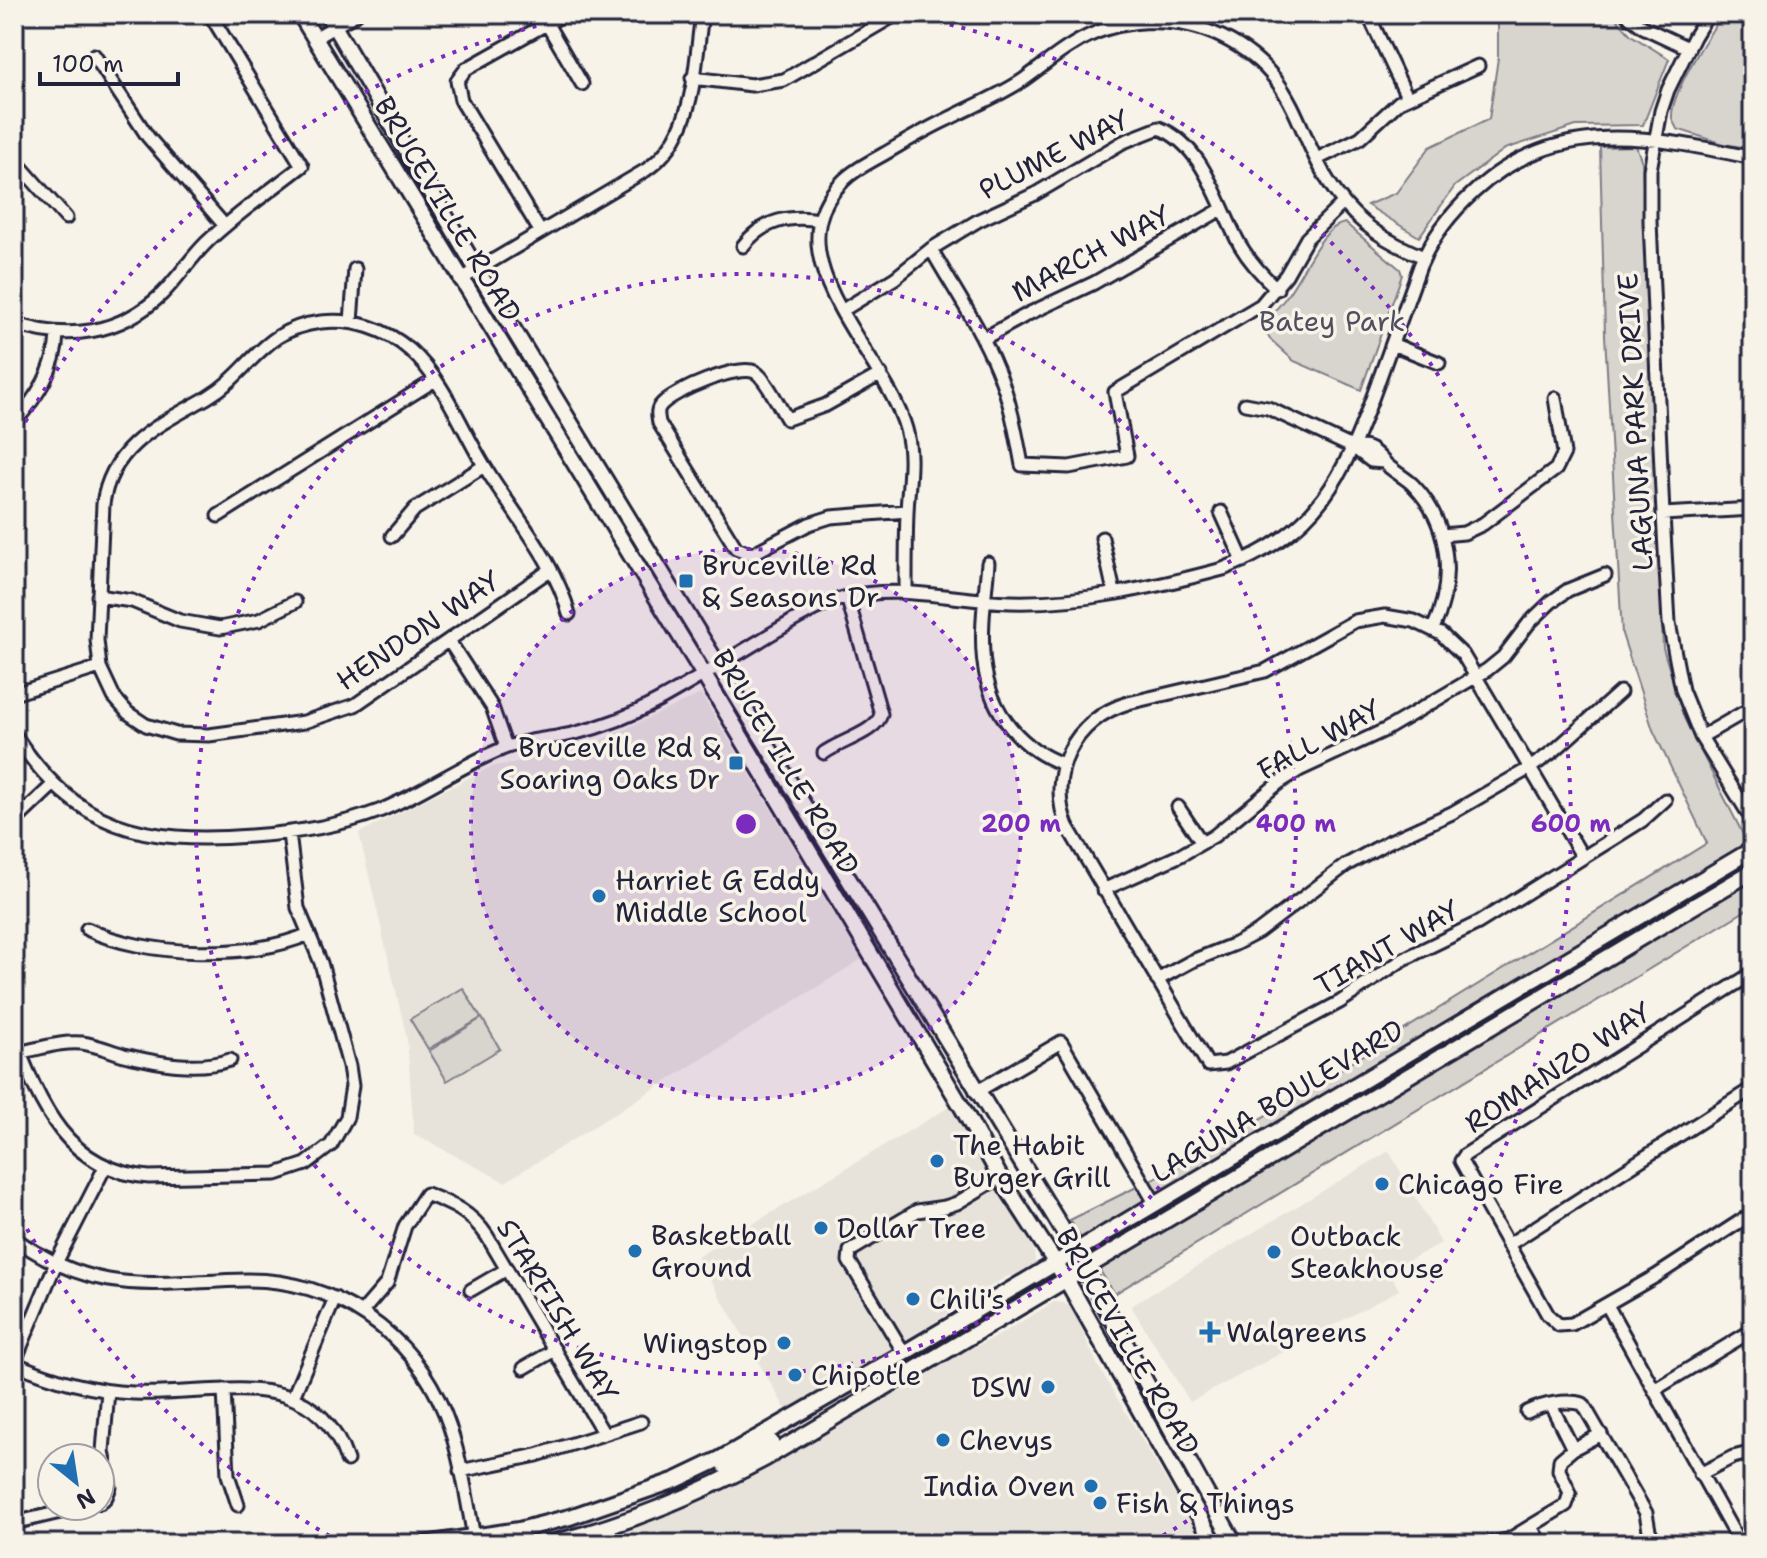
<svg xmlns="http://www.w3.org/2000/svg" width="1767" height="1558" viewBox="0 0 1767 1558" font-family="'Shantell Sans',sans-serif">
<style>
.built{fill:#e7e3db}
.green{fill:#d8d5cf;stroke:#7d7c85;stroke-width:2}
.lines{fill:none;stroke-linecap:round;stroke-linejoin:round}
.minor-casing{stroke:#22223b;stroke-width:17}
.major-casing{stroke:#22223b;stroke-width:20}
.minor{stroke:#f7f3e8;stroke-width:11}
.major{stroke:#f7f3e8;stroke-width:14}
.ring{fill:none;stroke:#7b2cbf;stroke-width:4;stroke-dasharray:4 8}
.poi-dot{fill:#1f6fb2;stroke:#f7f3e8;stroke-width:3}
.labels{text-anchor:middle;stroke-width:7;stroke-linejoin:round;paint-order:stroke}
.street-label{font-size:28px;fill:#22223b;stroke:#f7f3e8}
.park-label{font-size:28px;fill:#504f60;stroke:#f7f3e8}
.poi-label{font-size:28px;fill:#22223b;stroke:#f7f3e8;text-anchor:start}
.centre{fill:#7b2cbf;stroke:#f7f3e8;stroke-width:4}
.ring-label{font-size:24px;text-anchor:middle;font-weight:bold;fill:#7b2cbf;stroke:#f7f3e8;stroke-width:7;stroke-linejoin:round;paint-order:stroke}
</style>
<rect width="100%" height="100%" fill="#f7f3e8"/>
<filter id="ink" filterUnits="userSpaceOnUse"><feTurbulence type="fractalNoise" baseFrequency=".0125" numOctaves="2"/><feDisplacementMap in="SourceGraphic" scale="16" xChannelSelector="R" yChannelSelector="G"/><feConvolveMatrix kernelMatrix="1 2 1 2 8 2 1 2 1" color-interpolation-filters="sRGB"/></filter>
<g filter="url(#ink)">
<!-- built -->
<path class="built" d="M 701,694 L 862,959 L 505,1182 L 414,1134 L 407,1039 L 359,833 L 490,767 L 582,749 Z
M 951,1106 L 1034,1250 L 1035,1262 L 1025,1271 L 1006,1277 L 960,1305 L 905,1343 L 788,1413 L 697,1257 Z
M 1389,1151 L 1441,1243 L 1389,1271 L 1399,1290 L 1190,1402 L 1131,1306 Z
M 1054,1302 L 1064,1303 L 1072,1308 L 1097,1364 L 1204,1544 L 589,1544 L 695,1503 L 790,1453 L 952,1357 L 996,1337 Z"/>
<!-- green -->
<path class="green" d="M 1498,14 L 1612,14 L 1631,35 L 1669,59 L 1643,125 L 1576,126 L 1505,149 L 1455,186 L 1419,237 L 1367,205 L 1396,193 L 1430,147 L 1489,119 L 1498,58 Z
M 1723,14 L 1753,14 L 1753,149 L 1724,144 L 1677,129 C 1676,127 1672,120 1672,118 C 1670,94 1709,34 1723,14 Z
M 1636,146 L 1642,162 L 1663,648 L 1684,718 L 1753,854 L 1753,906 L 1114,1294 L 1070,1220 L 1203,1154 L 1707,843 L 1653,730 L 1622,634 L 1605,335 L 1600,147 Z
M 1345,223 L 1400,269 L 1402,275 L 1361,390 L 1294,361 L 1271,340 L 1259,321 C 1297,306 1312,228 1345,223 Z
M 463,988 L 481,1018 L 428,1049 L 410,1019 Z
M 482,1018 L 500,1049 L 447,1081 L 429,1051 Z"/>
<g class="lines">
<!-- minor casing -->
<g class="minor-casing">
<path id="minor" d="M 1368,14 L 1407,97
M 1626,14 L 1643,27 L 1688,48
M 1708,14 L 1694,37 L 1668,90 L 1661,111 L 1650,170 L 1650,221 L 1663,514 L 1669,623 L 1682,690 L 1701,737 L 1753,821
M 547,24 L 582,84
M 1199,28 L 1203,14
M 315,38 L 356,14
M 94,55 L 148,137 L 225,226
M 692,78 L 752,85 L 784,80 L 897,14
M 14,159 L 66,218
M 1317,159 L 1360,138 L 1399,102 L 1478,66
M 540,231 L 461,100 L 457,81 L 466,69 L 564,14
M 743,246 C 763,220 789,215 820,220
M 931,249 C 953,288 980,327 997,369 C 1010,399 1016,432 1022,465 L 1069,467 L 1127,456 L 1115,392 L 1261,305 L 1286,275 L 1307,238 L 1343,203
M 460,280 L 646,170 C 696,136 694,68 702,14
M 843,310 L 895,278 L 931,249 L 979,220 L 1035,194 L 1123,142 L 1159,128 C 1205,146 1218,206 1240,245 C 1250,262 1263,276 1277,289
M 351,322 L 355,269
M 14,323 C 67,342 120,334 162,294 C 178,278 190,259 206,243 C 235,215 270,191 302,166 L 210,14
M 983,339 L 1028,314 L 1094,283 L 1222,209
M 1392,344 L 1439,363
M 881,374 L 826,405 L 787,419 C 780,408 765,377 755,372 C 738,364 673,391 661,405 C 656,410 658,416 659,423 L 736,548 L 752,554 L 809,524 L 831,517 L 907,511
M 1245,404 L 1268,408 L 1354,448 L 1371,461 L 1384,462
M 14,423 C 37,397 56,369 57,334
M 1354,448 C 1369,444 1376,453 1384,462 C 1392,471 1405,477 1413,485 C 1451,524 1455,581 1433,629
M 1221,512 L 1243,561
M 1663,514 L 1753,509
M 218,516 L 435,380
M 1442,535 L 1464,533 L 1483,524 L 1556,469 L 1564,453 L 1555,398
M 392,536 L 415,509 L 484,466
M 1102,538 L 1114,592
M 988,563 C 983,621 971,681 1012,729 C 1026,745 1043,757 1063,764
M 550,570 L 355,705 L 304,722 L 209,735 L 176,734 L 146,725 L 128,713 L 114,697 L 100,667 L 97,640 L 103,504 C 111,445 161,424 208,397 C 252,371 261,329 321,322 C 353,318 386,329 410,350 C 444,380 462,430 485,467 C 513,513 556,563 569,614
M 906,591 C 906,565 906,539 907,513 C 908,483 914,458 906,429 C 885,354 766,255 844,180 C 855,169 870,162 884,154 C 905,142 926,129 948,119 C 973,106 999,96 1023,80 C 1039,69 1055,55 1072,45 C 1116,17 1175,14 1222,37 C 1301,76 1293,134 1337,194 C 1359,225 1389,243 1424,257
M 98,596 L 132,601 L 180,621 L 220,628 L 259,620 L 295,602
M 449,641 L 492,707 L 506,747
M 14,694 L 100,667
M 14,734 C 77,830 142,844 251,836 C 295,833 337,827 379,811 C 422,794 459,766 502,749 C 523,740 549,739 572,734 C 602,727 631,716 658,701 C 698,679 737,654 776,631 C 798,618 822,603 847,597 C 902,584 955,601 1010,602 C 1081,604 1155,587 1223,569 C 1319,532 1343,478 1376,388 C 1391,347 1405,307 1420,266 C 1432,237 1451,213 1474,192 C 1556,115 1654,137 1753,158
M 1701,737 L 1753,707
M 824,753 C 840,741 877,732 881,714 L 847,597
M 1178,807 L 1202,843
M 14,822 L 54,784
M 1582,856 L 1463,655 L 1441,634 L 1414,621 L 1385,616 L 1355,621 L 1265,671 L 1128,703 C 1074,719 1046,774 1067,826 L 1208,1065 L 1226,1063 L 1340,1002 L 1404,959 L 1478,923 L 1643,820 L 1665,800
M 1103,890 L 1181,855 L 1214,836 L 1280,782 L 1299,770 L 1385,730 L 1487,670 L 1503,657 L 1529,623 L 1551,602 L 1568,590 L 1605,575
M 87,929 C 145,957 250,960 309,934
M 1753,973 L 1465,1155 L 1461,1161 L 1548,1315 L 1559,1325 L 1572,1324 L 1656,1276 L 1753,1213
M 1157,980 L 1192,961 L 1235,944 L 1258,932 L 1346,865 L 1388,842 L 1452,813 L 1530,768 L 1555,750 L 1620,692
M 14,1038 C 41,1106 67,1170 149,1177 L 276,1174 L 306,1164 L 331,1145 L 347,1117 L 352,1086 L 349,1066 L 321,963 L 298,908 L 289,833
M 20,1052 C 40,1049 60,1041 82,1043 C 97,1045 110,1051 124,1055 C 158,1063 196,1071 230,1060
M 976,1092 L 1061,1042 L 1155,1203
M 14,1238 C 97,1298 153,1282 246,1280 C 334,1279 413,1333 445,1414 C 460,1451 468,1504 475,1544
M 1508,1245 L 1753,1088
M 471,1290 L 507,1269
M 1607,1305 L 1740,1544
M 362,1312 L 387,1283 L 405,1226 L 426,1194 C 452,1204 471,1212 487,1236 L 604,1434 L 641,1422
M 904,1353 L 849,1261 L 850,1251 L 917,1211 L 945,1207 L 957,1203 L 1000,1177
M 14,1363 C 53,1380 91,1391 133,1393 C 213,1398 313,1359 347,1460
M 14,1363 L 56,1263 L 105,1167
M 524,1368 L 555,1350
M 224,1390 L 228,1475 L 238,1505
M 1654,1390 L 1753,1330
M 293,1397 L 335,1298
M 1551,1405 L 1573,1449
M 1527,1412 C 1543,1404 1566,1399 1583,1404 L 1646,1513 L 1649,1530 L 1656,1544
M 460,1471 L 537,1455 L 604,1434
M 1700,1474 L 1733,1457 L 1753,1452
M 100,1503 L 106,1497 L 110,1487 L 103,1451 L 108,1391
M 14,1523 L 86,1506
M 1531,1527 L 1541,1544
M 1483,1544 L 1508,1540 L 1566,1505 L 1570,1493 L 1559,1470 L 1560,1460 L 1573,1449 L 1601,1434"/>
</g>
<!-- major casing -->
<g class="major-casing">
<path id="major" d="M 300,14 L 704,675 L 963,1109 L 1000,1177 L 1066,1279 L 1215,1544
M 327,14 L 477,270 L 1075,1250 C 1129,1348 1179,1448 1235,1544
M 726,1467 L 771,1442
M 425,1544 L 519,1530 L 570,1517 L 676,1480 L 720,1459 L 904,1353 L 1753,849
M 548,1544 C 625,1525 697,1495 766,1458 L 1753,871"/>
</g>
<!-- minor -->
<use href="#minor" class="minor"/>
<!-- major -->
<use href="#major" class="major"/>
</g>
</g>
<!-- distance rings -->
<circle cx="746" cy="824" r="275" fill="#7b2cbf" fill-opacity=".12"/>
<g class="ring">
<circle cx="746" cy="824" r="275"/>
<circle cx="746" cy="824" r="550"/>
<path d="M340 1542A825 825 0 0 1 14 1205M14 443A825 825 0 0 1 589 14M903 14A825 825 0 0 1 1152 1542"/>
</g>
<!-- markers -->
<g class="poi-dot">
<rect x="678" y="573" width="16" height="16" rx="4"/>
<rect x="728" y="755" width="16" height="16" rx="4"/>
<circle cx="599" cy="896" r="8"/>
<circle cx="937" cy="1161" r="8"/>
<circle cx="1382" cy="1184" r="8"/>
<circle cx="821" cy="1228" r="8"/>
<circle cx="635" cy="1251" r="8"/>
<circle cx="1274" cy="1252" r="8"/>
<circle cx="913" cy="1299" r="8"/>
<path d="M1206 1320h8v8h8v8h-8v8h-8v-8h-8v-8h8z"/>
<circle cx="784" cy="1343" r="8"/>
<circle cx="795" cy="1375" r="8"/>
<circle cx="1048" cy="1387" r="8"/>
<circle cx="943" cy="1440" r="8"/>
<circle cx="1091" cy="1486" r="8"/>
<circle cx="1100" cy="1503" r="8"/>
</g>
<g class="labels">
<!-- street labels -->
<g class="street-label">
<text transform="translate(1054 154) rotate(-27)" y="10">PLUME WAY</text>
<text transform="translate(448 209) rotate(59)" y="10">BRUCEVILLE ROAD</text>
<text transform="translate(1091 253) rotate(-28)" y="10">MARCH WAY</text>
<text transform="translate(1635 422) rotate(-93)" y="10">LAGUNA PARK DRIVE</text>
<text transform="translate(418 630) rotate(-34)" y="10">HENDON WAY</text>
<text transform="translate(1319 739) rotate(-29)" y="10">FALL WAY</text>
<text transform="translate(786 762) rotate(59)" y="10">BRUCEVILLE ROAD</text>
<text transform="translate(1387 947) rotate(-30)" y="10">TIANT WAY</text>
<text transform="translate(1558 1067) rotate(-33)" y="10">ROMANZO WAY</text>
<text transform="translate(1277 1101) rotate(-31)" y="10">LAGUNA BOULEVARD</text>
<text transform="translate(558 1310) rotate(59)" y="10">STARFISH WAY</text>
<text transform="translate(1128 1341) rotate(60)" y="10">BRUCEVILLE ROAD</text>
</g>
<!-- park labels -->
<g class="park-label">
<text x="1332" y="331">Batey Park</text>
</g>
<!-- poi labels -->
<g class="poi-label">
<text x="702" y="575">Bruceville Rd<tspan x="702" dy="32">&amp; Seasons Dr</tspan></text>
<text x="720" y="757" text-anchor="end">Bruceville Rd &amp;<tspan x="720" dy="32">Soaring Oaks Dr</tspan></text>
<text x="615" y="890">Harriet G Eddy<tspan x="615" dy="32">Middle School</tspan></text>
<text x="953" y="1155">The Habit<tspan x="953" dy="32">Burger Grill</tspan></text>
<text x="1398" y="1194">Chicago Fire</text>
<text x="837" y="1238">Dollar Tree</text>
<text x="651" y="1245">Basketball<tspan x="651" dy="32">Ground</tspan></text>
<text x="1290" y="1246">Outback<tspan x="1290" dy="32">Steakhouse</tspan></text>
<text x="929" y="1309">Chili's</text>
<text x="1226" y="1342">Walgreens</text>
<text x="768" y="1353" text-anchor="end">Wingstop</text>
<text x="811" y="1385">Chipotle</text>
<text x="1032" y="1397" text-anchor="end">DSW</text>
<text x="959" y="1450">Chevys</text>
<text x="1075" y="1496" text-anchor="end">India Oven</text>
<text x="1116" y="1513">Fish &amp; Things</text>
</g>
</g>
<circle cx="746" cy="824" r="12" class="centre"/>
<g class="ring-label">
<text x="1021" y="832">200 m</text>
<text x="1296" y="832">400 m</text>
<text x="1571" y="832">600 m</text>
</g>
<!-- margin -->
<rect width="1767" height="1558" fill="none" stroke="#f7f3e8" stroke-width="48"/>
<rect x="24" y="24" width="1719" height="1510" fill="none" stroke="#22223b" stroke-width="3" filter="url(#ink)"/>
<!-- north arrow -->
<g transform="translate(76 1482) rotate(150)"><circle r="38" fill="#f7f3e8" stroke="#a29fa3" stroke-width="2"/>
<path d="M0-6L14 30L0 20L-14 30Z" fill="#1f6fb2"/>
<text y="-12" font-size="22" font-weight="bold" text-anchor="middle" fill="#22223b">N</text>
</g>
<!-- scale -->
<path d="M40 72v12h138v-12" fill="none" stroke="#22223b" stroke-width="4"/>
<text x="52" y="72" font-size="24" fill="#22223b" stroke="#f7f3e8" stroke-width="6" paint-order="stroke">100 m</text>
</svg>
